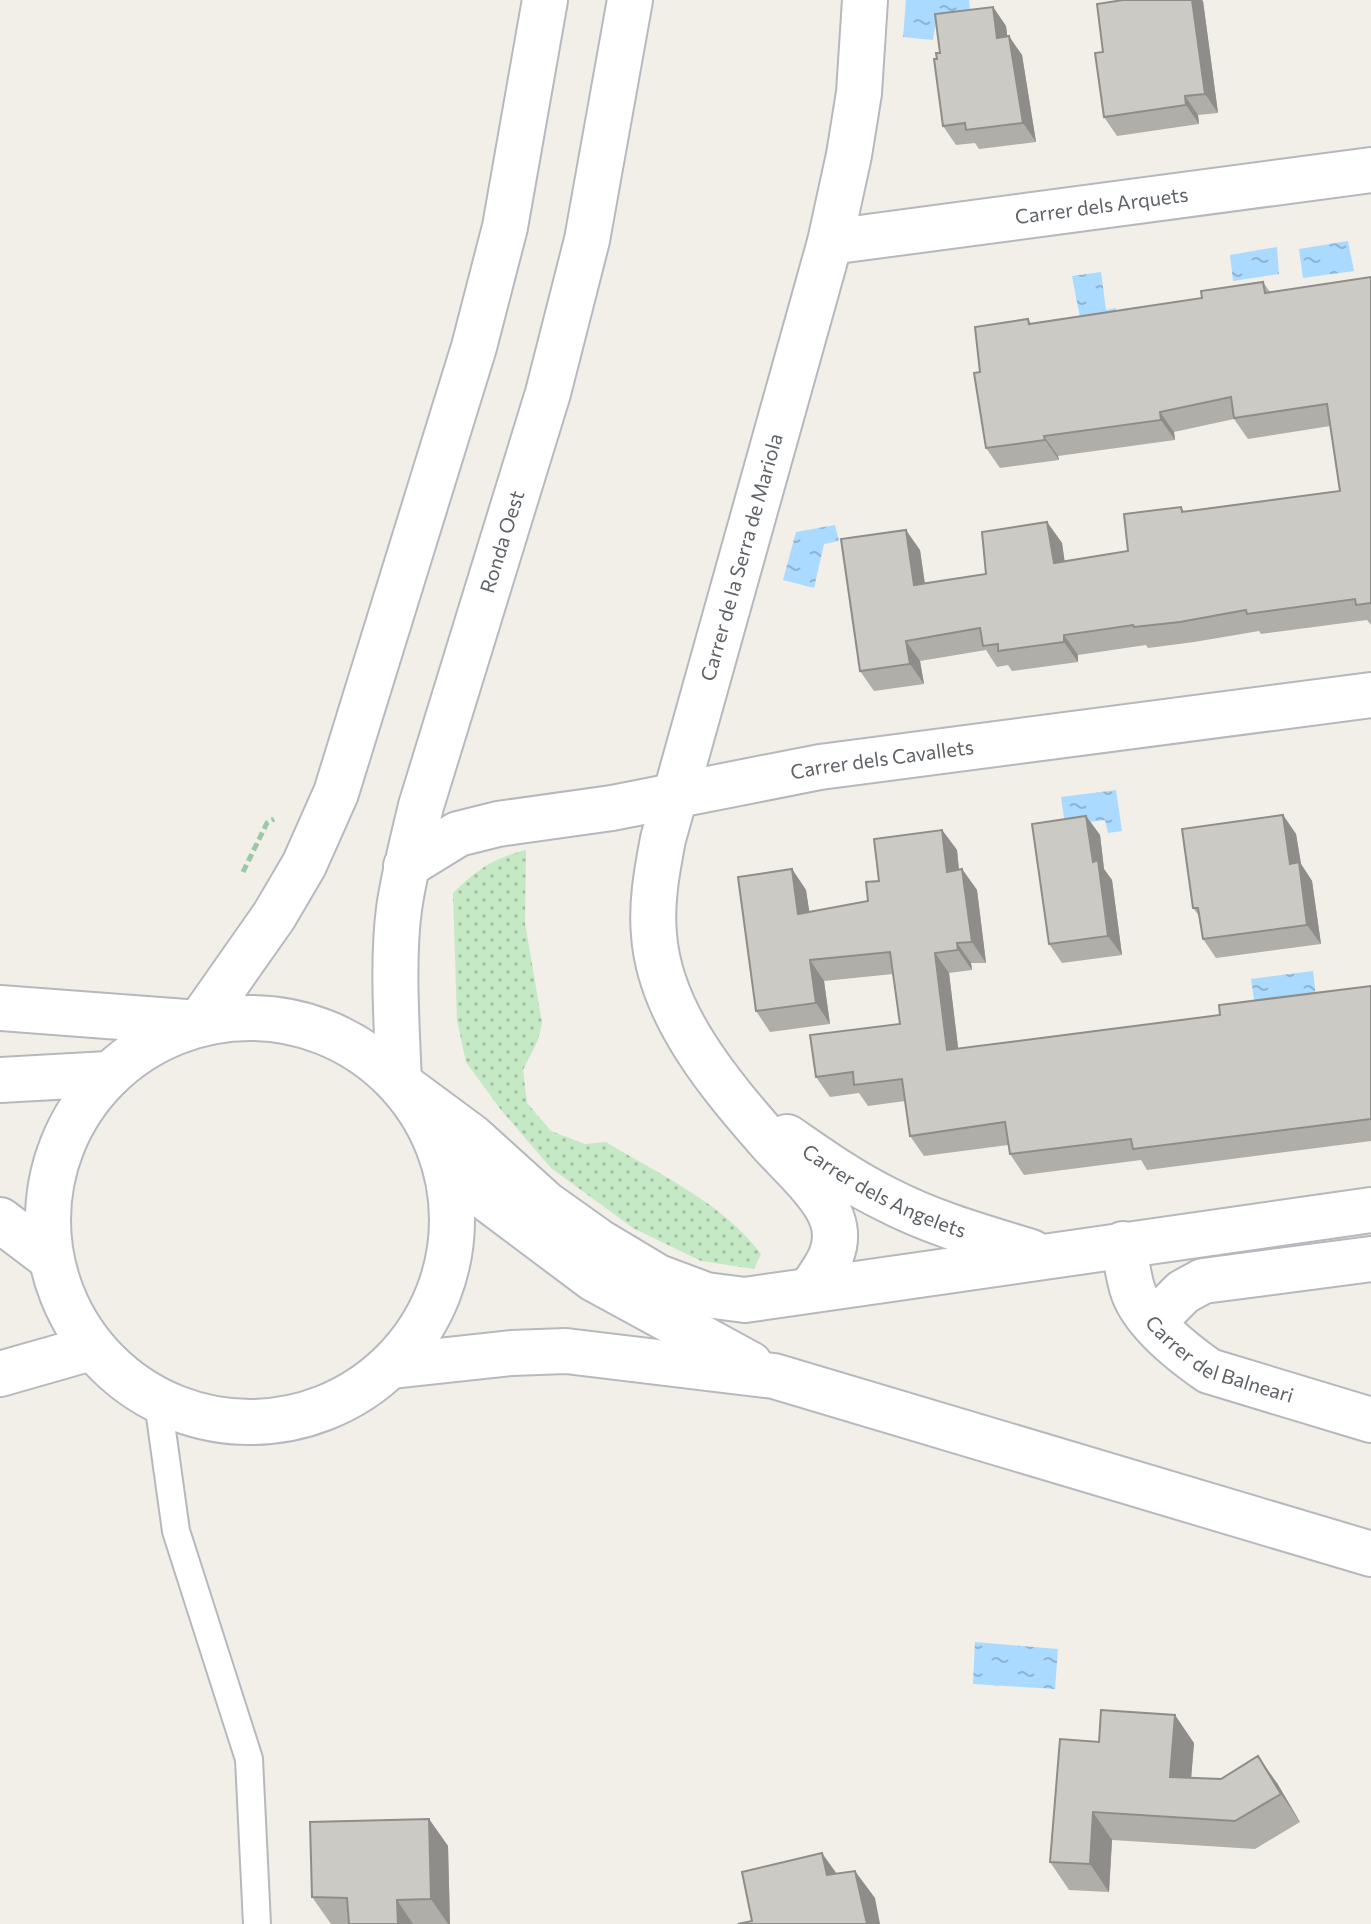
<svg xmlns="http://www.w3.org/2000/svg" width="1371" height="1924" viewBox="0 0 1371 1924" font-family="Commissioner,sans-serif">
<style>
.grass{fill:url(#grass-dots)}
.water{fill:url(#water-ripples)}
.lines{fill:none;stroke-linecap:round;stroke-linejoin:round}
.service-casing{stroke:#b5b8bc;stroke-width:30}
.minor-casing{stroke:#b5b8bc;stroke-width:48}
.tertiary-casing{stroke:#b5b8bc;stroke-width:48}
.secondary-casing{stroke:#b6babf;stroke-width:48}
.path{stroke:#9cc7a9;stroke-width:5;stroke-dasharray:8 4;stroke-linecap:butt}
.service{stroke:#fff;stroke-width:26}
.minor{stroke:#fff;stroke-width:44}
.tertiary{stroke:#fff;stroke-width:44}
.secondary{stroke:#fff;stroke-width:44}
.wall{fill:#afaea9}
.shaded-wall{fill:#8f8d8a}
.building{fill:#cccac5;stroke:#8f8d8a;stroke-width:2}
.labels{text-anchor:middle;stroke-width:8;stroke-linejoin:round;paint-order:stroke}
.street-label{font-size:20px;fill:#5f6368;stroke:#fff}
</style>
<defs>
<pattern id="grass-dots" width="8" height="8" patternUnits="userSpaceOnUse" patternTransform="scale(2)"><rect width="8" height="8" fill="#c5e8c5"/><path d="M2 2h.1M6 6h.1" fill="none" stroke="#a3c0a4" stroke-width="1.8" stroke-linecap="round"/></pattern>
<pattern id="water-ripples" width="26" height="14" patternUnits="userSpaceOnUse" patternTransform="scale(2)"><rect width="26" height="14" fill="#aadaff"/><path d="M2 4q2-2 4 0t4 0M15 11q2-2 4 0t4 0" fill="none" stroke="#8eb4d2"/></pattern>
</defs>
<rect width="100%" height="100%" fill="#f1efe8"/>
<!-- grass -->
<path class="grass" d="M 526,850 L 525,923 L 542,1023 L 538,1040 L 523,1070 L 527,1103 L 551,1131 L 585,1144 L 606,1142 C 660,1175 723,1203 761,1254 L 754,1269 L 701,1261 L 633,1228 L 551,1168 L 501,1110 L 466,1062 L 457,1020 L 453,893 C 478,869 492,859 526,850 Z"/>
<!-- water -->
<path class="water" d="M 906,0 L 969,0 L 970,10 L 937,14 L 933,40 L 903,37 Z
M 1348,241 L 1354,271 L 1303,278 L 1299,249 Z
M 1277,247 L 1279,274 L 1233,281 L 1230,255 Z
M 1101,272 L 1106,310 L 1116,308 L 1117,322 L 1082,328 L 1072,276 Z
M 835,525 L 839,541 L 824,544 L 814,588 L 783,580 L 796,532 Z
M 1116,790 L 1122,831 L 1108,833 L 1105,820 L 1065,825 L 1061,797 Z
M 1313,971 L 1316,998 L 1255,1006 L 1251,979 Z
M 975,1642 L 1058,1649 L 1055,1689 L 973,1684 Z"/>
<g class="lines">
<!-- service casing -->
<g class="service-casing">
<path id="service" d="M 158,1402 L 176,1531 L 249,1759 L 257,1924"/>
</g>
<!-- minor casing -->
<g class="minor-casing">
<g id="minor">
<path id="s1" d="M 830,242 L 1371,170"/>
<path id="s2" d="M 406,866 L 458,834 L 498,824 L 612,808 L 820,767 L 1371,695"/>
<path d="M 0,1008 L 199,1023"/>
<path d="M 399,1083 L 472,1137 L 546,1204 L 598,1241 L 658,1277 L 706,1295 L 745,1300 L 1371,1210"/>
<path id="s3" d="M 787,1137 C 819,1159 851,1182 886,1199 C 932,1223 982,1237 1031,1252"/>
<path id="s4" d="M 1123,1244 C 1126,1259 1128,1274 1132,1288 C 1141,1320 1183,1353 1209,1371 L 1371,1420"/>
<path id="s5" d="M 810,1290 C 826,1268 842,1247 832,1219 C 824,1194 789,1163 771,1143 C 721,1086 660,1015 654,935 C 651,902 657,871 663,839 L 830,242 L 849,155 L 859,93 L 865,0"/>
<path d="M 1153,1322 L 1183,1292 L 1203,1281 L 1371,1259"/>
<path d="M 0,1374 L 91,1348"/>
</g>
</g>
<!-- tertiary casing -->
<g class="tertiary-casing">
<path id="tertiary" d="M 0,1080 L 108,1074
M 0,1220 L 49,1257"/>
</g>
<!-- secondary casing -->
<g class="secondary-casing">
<g id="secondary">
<circle cx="250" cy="1220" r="202"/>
<path d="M 199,1023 L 274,916 L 304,865 L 336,793 L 474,347 L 505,227 L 545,0"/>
<path id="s6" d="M 399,1083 C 397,1029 392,962 399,909 C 404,874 413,840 421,806 L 548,393 L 587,240 L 630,0"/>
<path d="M 446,1168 L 594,1279 L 750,1364"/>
<path d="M 392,1366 L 511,1353 L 566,1351 L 774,1376 L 1371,1554"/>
</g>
</g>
<!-- path -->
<path class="path" d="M 243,872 L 267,823 L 274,819"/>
<!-- service -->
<use href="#service" class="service"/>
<!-- minor -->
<use href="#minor" class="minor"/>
<!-- tertiary -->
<use href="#tertiary" class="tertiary"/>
<!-- secondary -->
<use href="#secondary" class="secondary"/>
</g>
<!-- wall -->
<path class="wall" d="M 1203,1 L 1218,113 L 1198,115 L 1199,124 L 1117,136 L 1104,117 Z
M 993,7 L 1006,26 L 1007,36 L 1022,55 L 1036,142 L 979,149 L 975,143 L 956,145 L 943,126 L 937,59 L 940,53 Z
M 1371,277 L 1371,625 L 1367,620 L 1261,634 L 1259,631 L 1194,642 L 1148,648 L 1146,645 L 1078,655 L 1078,662 L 1012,671 L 1008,665 L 997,667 L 986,650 L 920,661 L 924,684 L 874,691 L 860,671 L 920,550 L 925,584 L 986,574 L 1047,522 L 1062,543 L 1064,561 L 1128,551 L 1181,507 L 1184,511 L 1340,491 L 1330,426 L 1248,439 L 1234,419 L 1174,432 L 1175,440 L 1058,456 L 1059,460 L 1000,468 L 986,448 L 980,372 L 1028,319 L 1031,324 L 1202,298 L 1263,282 L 1270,292 Z
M 1283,815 L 1296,834 L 1301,864 L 1312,881 L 1321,944 L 1216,958 L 1203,939 L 1200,917 L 1193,908 Z
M 1086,816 L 1100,835 L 1104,869 L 1112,880 L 1122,955 L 1062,963 L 1049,944 Z
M 942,830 L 957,850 L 959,870 L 962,869 L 977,890 L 986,963 L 971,963 L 972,970 L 949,973 L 958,1049 L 1220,1015 L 1371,986 L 1371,1141 L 1147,1170 L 1141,1160 L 1024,1175 L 1010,1154 L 1008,1145 L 924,1156 L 910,1136 L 905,1101 L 868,1106 L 859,1093 L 830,1097 L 816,1077 L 900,1024 L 893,974 L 824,981 L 830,1024 L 770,1032 L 756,1011 L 792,869 L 806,890 L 809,912 L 868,901 L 879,881 Z
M 1099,1742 L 1194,1743 L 1191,1778 L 1277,1783 L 1300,1822 L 1255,1849 L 1112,1840 L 1109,1892 L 1069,1890 L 1050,1862 Z
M 429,1819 L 448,1846 L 450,1924 L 331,1924 L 312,1897 Z"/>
<!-- shaded-wall -->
<path class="shaded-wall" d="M 1192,0 L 1202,0 L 1203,1 L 1218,113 L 1205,94 Z
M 993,7 L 1006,26 L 1010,57 L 997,38 Z
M 1009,36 L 1022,55 L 1036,142 L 1023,123 Z
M 1185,96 L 1198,115 L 1199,124 L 1186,105 Z
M 1160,412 L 1174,432 L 1175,440 L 1161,420 Z
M 1044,436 L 1058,456 L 1059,460 L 1045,440 Z
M 1047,522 L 1062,543 L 1068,583 L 1054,563 Z
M 906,530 L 920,550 L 928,606 L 914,585 Z
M 1064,635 L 1078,655 L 1078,662 L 1064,642 Z
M 906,641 L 920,661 L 924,684 L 910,664 Z
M 1283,815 L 1296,834 L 1301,864 L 1312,881 L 1321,944 L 1307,925 L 1290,864 Z
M 1086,816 L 1100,835 L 1104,869 L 1112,880 L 1122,955 L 1108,936 L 1093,862 Z
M 942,830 L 957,850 L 961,892 L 947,872 Z
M 792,869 L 806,890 L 813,935 L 798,914 Z
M 962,869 L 977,890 L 986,963 L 972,942 Z
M 957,943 L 971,963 L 972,970 L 958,950 Z
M 935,953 L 949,973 L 961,1071 L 947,1050 Z
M 810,960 L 824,981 L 830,1024 L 816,1003 Z
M 1175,1715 L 1194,1743 L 1189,1804 L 1170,1777 Z
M 1258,1756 L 1277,1783 L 1300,1822 L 1281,1794 Z
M 1093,1812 L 1112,1840 L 1109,1892 L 1090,1864 Z
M 429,1819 L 448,1846 L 450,1924 L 448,1924 L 431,1899 Z
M 822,1853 L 842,1881 L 827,1875 Z
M 855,1871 L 875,1898 L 880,1924 L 867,1924 Z
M 397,1900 L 413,1924 L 398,1924 Z"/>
<!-- building -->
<path class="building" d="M 1123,0 L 1192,0 L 1205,94 L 1185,96 L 1186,105 L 1104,117 L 1095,53 L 1103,52 L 1097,4 Z
M 993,7 L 997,38 L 1009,36 L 1023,123 L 966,130 L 965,123 L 943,126 L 934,59 L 937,59 L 936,53 L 940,53 L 935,14 Z
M 1371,277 L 1371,603 L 1356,605 L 1355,599 L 1247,614 L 1246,610 L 1180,622 L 1134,627 L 1133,625 L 1064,635 L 1064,642 L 998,651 L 998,644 L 983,646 L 980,628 L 906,641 L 910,664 L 860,671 L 841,539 L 906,530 L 914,585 L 986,574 L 982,532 L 1047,522 L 1054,563 L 1128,551 L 1124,514 L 1181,507 L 1182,512 L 1340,491 L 1327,404 L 1234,418 L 1231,397 L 1160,412 L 1161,420 L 1044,436 L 1045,440 L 986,448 L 974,373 L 980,372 L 975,327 L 1028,319 L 1029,324 L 1202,298 L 1201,291 L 1263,282 L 1265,293 Z
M 1283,815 L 1290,864 L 1299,862 L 1307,925 L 1203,939 L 1198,908 L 1193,908 L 1182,829 Z
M 1086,816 L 1093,862 L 1098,860 L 1108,936 L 1049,944 L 1032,824 Z
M 942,830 L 947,872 L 962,869 L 972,942 L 957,943 L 958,950 L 935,953 L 947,1050 L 1220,1015 L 1219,1005 L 1371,986 L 1371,1119 L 1133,1149 L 1131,1139 L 1010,1154 L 1005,1122 L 910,1136 L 902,1079 L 854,1085 L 853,1072 L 816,1077 L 810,1035 L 900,1024 L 890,952 L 810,960 L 816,1003 L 756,1011 L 738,877 L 792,869 L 798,914 L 868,901 L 866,882 L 879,881 L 874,839 Z
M 1101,1710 L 1175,1715 L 1170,1777 L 1221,1779 L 1258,1756 L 1281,1794 L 1235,1821 L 1093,1812 L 1090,1864 L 1050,1862 L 1060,1739 L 1099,1742 Z
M 429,1819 L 431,1899 L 397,1900 L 398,1924 L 349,1924 L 347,1898 L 312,1897 L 310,1822 Z
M 822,1853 L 827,1875 L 855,1871 L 867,1924 L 738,1924 L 752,1921 L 742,1872 Z"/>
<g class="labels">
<!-- street labels -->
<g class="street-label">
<text dy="7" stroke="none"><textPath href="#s1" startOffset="274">Carrer dels Arquets</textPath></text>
<text dy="7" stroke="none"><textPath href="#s6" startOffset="556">Ronda Oest</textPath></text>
<text dy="7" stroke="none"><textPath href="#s5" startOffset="808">Carrer de la Serra de Mariola</textPath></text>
<text dy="7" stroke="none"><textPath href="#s2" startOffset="492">Carrer dels Cavallets</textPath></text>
<text dy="7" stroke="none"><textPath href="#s3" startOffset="112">Carrer dels Angelets</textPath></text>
<text dy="7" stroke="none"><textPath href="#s4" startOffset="164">Carrer del Balneari</textPath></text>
</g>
</g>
</svg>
